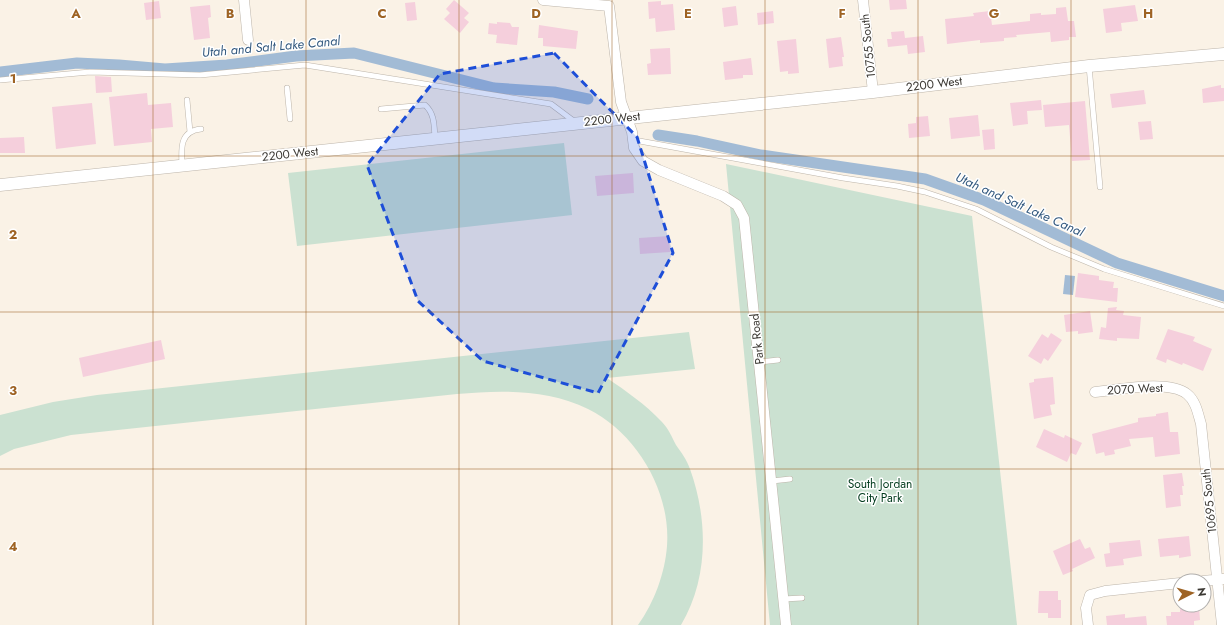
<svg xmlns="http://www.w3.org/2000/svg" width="1224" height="625" viewBox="0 0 1224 625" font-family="Jost,sans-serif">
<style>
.green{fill:#cbe1d1}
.water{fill:#a2bbd5}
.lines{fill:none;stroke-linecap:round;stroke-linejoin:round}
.canal{stroke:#a2bbd5;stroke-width:11}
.building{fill:#f5cfdc}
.service-casing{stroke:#bdb5aa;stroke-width:6}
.minor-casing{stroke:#bdb5aa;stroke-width:11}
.tertiary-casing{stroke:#bdb5aa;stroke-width:13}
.service{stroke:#fff;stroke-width:5}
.minor{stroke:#fff;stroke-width:10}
.tertiary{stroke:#fff;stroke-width:12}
.marked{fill:#1d4ed8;fill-opacity:0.2;stroke:#1d4ed8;stroke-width:3;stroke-dasharray:8 5;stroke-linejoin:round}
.grid{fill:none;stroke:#9e6324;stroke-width:1;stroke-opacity:0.55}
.labels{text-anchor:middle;stroke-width:3;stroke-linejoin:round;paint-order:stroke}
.street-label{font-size:12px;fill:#3b3833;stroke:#fff}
.park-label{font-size:12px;fill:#023b1d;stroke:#fff}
.water-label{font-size:13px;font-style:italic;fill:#32587e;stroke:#fff}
.grid-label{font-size:13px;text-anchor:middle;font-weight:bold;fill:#9e6324;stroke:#fff;stroke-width:3;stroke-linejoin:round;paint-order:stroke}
</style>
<rect width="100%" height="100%" fill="#faf2e6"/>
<!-- green -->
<path class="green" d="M 564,143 L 572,215 L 297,246 L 288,173 Z
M 726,164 L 972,216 L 1017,625 L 770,625 Z
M 689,332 L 695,369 L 607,378 C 626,391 645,404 662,422 C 668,428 672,437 676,445 C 681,452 687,460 690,469 C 708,519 709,578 681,625 L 638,625 C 654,603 665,573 667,546 C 671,492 637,433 588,409 C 548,389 501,390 457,394 L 71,435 L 14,449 L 0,456 L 0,415 L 53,402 L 97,395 Z"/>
<!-- water -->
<path class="water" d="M 1065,275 L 1075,276 L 1073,295 L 1063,294 Z"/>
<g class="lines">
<!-- canal -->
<path class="canal" d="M 0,72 L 77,63 L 119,65 L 165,69 L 227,65 L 296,56 L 354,53 L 494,88 L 554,92 L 588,99
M 658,135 L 697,141 L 761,155 L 925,179 L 984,200 L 1117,263 L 1224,296"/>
</g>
<!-- building -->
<path class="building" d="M 454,0 L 469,13 L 464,18 L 469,22 L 460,33 L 444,19 L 450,13 L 446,9 Z
M 889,0 L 906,0 L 907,9 L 890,10 Z
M 159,1 L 161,18 L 146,20 L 144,3 Z
M 661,1 L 661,5 L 673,4 L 675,30 L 656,32 L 655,18 L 649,19 L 648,2 Z
M 415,2 L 417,20 L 407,21 L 405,3 Z
M 210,5 L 211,17 L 208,18 L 210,38 L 194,40 L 190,7 Z
M 1135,5 L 1138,21 L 1121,23 L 1122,31 L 1106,33 L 1103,9 Z
M 736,6 L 738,25 L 724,27 L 722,8 Z
M 1066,7 L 1068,21 L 1074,21 L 1076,37 L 1069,37 L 1069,40 L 1051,42 L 1050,32 L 1016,35 L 1017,37 L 1004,38 L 1004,41 L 980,43 L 980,40 L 947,44 L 945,19 L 974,16 L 973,13 L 990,11 L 992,25 L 1030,21 L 1030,14 L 1041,13 L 1041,15 L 1056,14 L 1056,8 Z
M 773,11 L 774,23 L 758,25 L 757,13 Z
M 497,22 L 510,23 L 512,27 L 519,27 L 517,45 L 496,43 L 497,35 L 488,34 L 489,23 L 497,24 Z
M 539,25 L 578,31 L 576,49 L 543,46 L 543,38 L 538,38 Z
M 904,31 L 905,38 L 923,36 L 925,52 L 908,54 L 907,45 L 888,47 L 887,39 L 892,39 L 891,32 Z
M 841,37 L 844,57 L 842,57 L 843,66 L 829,68 L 826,39 Z
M 796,39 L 799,73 L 788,74 L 788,71 L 780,72 L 777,41 Z
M 670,48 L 671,74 L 648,75 L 647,64 L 651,63 L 650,49 Z
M 751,58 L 753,75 L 743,75 L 743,78 L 725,80 L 723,62 Z
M 95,76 L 111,77 L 112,92 L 96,93 Z
M 1221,85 L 1221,88 L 1224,88 L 1224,101 L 1203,103 L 1202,89 Z
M 1144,90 L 1146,104 L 1112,108 L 1110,94 Z
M 147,93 L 148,105 L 171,103 L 173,127 L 151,129 L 152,142 L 114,146 L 109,97 Z
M 1041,100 L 1042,110 L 1027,111 L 1028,124 L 1013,126 L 1010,103 Z
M 1085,101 L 1090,160 L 1072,161 L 1069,125 L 1045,127 L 1043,105 Z
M 92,103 L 96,144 L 56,149 L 52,107 Z
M 978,115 L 980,136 L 951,139 L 949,118 Z
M 928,116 L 930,136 L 909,138 L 908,124 L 916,123 L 916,117 Z
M 1151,121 L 1153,139 L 1140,140 L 1138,122 Z
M 994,129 L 995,149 L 984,150 L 982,130 Z
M 24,137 L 25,153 L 0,153 L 0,138 Z
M 633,173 L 634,193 L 597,196 L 595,176 Z
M 669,236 L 670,252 L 640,254 L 639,238 Z
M 1078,273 L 1099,276 L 1099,280 L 1114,282 L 1113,288 L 1118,288 L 1117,302 L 1075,297 Z
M 1117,307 L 1116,310 L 1124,311 L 1123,315 L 1141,317 L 1139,339 L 1117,338 L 1117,341 L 1099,339 L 1101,327 L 1106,328 L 1108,308 Z
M 1090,311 L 1093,332 L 1078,334 L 1078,331 L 1066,332 L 1064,315 Z
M 1168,329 L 1195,337 L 1193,341 L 1212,349 L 1203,371 L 1183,363 L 1182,365 L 1167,359 L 1166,363 L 1156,359 Z
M 1051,333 L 1062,340 L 1048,361 L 1044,358 L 1041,364 L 1028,356 L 1042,334 L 1048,338 Z
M 161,340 L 165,359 L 83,377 L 79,358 Z
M 1053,377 L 1055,404 L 1050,405 L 1052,415 L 1034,419 L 1029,383 L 1034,382 L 1034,379 Z
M 1168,412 L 1170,432 L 1178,432 L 1180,454 L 1155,457 L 1153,437 L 1129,439 L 1131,446 L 1114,450 L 1115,454 L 1105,456 L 1104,452 L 1096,454 L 1092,434 L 1138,422 L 1138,418 L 1156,416 L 1156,414 Z
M 1044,429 L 1064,438 L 1065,435 L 1082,443 L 1076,455 L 1071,453 L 1067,462 L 1036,447 Z
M 1182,473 L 1184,486 L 1182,486 L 1183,495 L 1180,495 L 1181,506 L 1166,508 L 1163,475 Z
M 1189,536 L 1191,556 L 1179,558 L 1179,555 L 1160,557 L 1158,539 Z
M 1080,539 L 1085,549 L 1090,547 L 1095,558 L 1072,569 L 1073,571 L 1063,575 L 1053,551 Z
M 1140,540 L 1142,556 L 1123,559 L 1124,565 L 1106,567 L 1104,554 L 1110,553 L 1109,543 Z
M 1039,591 L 1058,591 L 1058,600 L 1061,600 L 1061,618 L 1048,618 L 1048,613 L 1038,613 Z
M 1199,607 L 1200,620 L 1194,621 L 1194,625 L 1167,625 L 1166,616 L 1171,616 L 1171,612 L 1180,612 L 1180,608 Z
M 1125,614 L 1125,618 L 1146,616 L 1147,625 L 1107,625 L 1106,616 Z"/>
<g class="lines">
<!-- service casing -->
<g class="service-casing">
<path id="service" d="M 1089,66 L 1100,187
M 0,80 L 90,72 L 200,75 L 305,65 L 551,104 L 575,122
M 287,88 L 290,119
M 187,100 L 190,132
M 381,109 L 425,105 C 435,114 434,126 435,138
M 634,140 L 843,178 L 897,186 L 925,192 L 976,209 L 1051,247 L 1104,269 L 1224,306
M 182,165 C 181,148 180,131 201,129
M 760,362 L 778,360
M 772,481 L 790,479
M 783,599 L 802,598"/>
</g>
<!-- minor casing -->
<g class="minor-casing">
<path id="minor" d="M 244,0 L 248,40
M 543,0 L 609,6 L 621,102 L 632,132 L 634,148 L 643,161 L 659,170 L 723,196 L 737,205 L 744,218 L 786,625
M 863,0 L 873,92
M 1095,392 C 1118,390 1168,379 1187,394 C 1196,401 1198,414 1201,424 L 1222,625
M 1203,581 L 1223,579
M 1088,625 L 1086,608 L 1090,595 L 1105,591 L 1180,583"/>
</g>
<!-- tertiary casing -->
<g class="tertiary-casing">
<path id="tertiary" d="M 0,185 L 873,92 L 1089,66 L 1224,54"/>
</g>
<!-- service -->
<use href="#service" class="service"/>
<!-- minor -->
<use href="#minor" class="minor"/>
<!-- tertiary -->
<use href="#tertiary" class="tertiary"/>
</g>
<!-- marked area -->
<path class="marked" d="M 554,53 L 637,137 L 673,253 L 598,393 L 483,361 L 418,301 L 367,165 L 440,74 Z"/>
<!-- grid -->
<path class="grid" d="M 153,0 L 153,625M 306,0 L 306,625M 459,0 L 459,625M 612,0 L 612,625M 765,0 L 765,625M 918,0 L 918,625M 1071,0 L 1071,625M 0,156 L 1224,156M 0,312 L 1224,312M 0,469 L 1224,469"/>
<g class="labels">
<!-- street labels -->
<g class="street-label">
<text transform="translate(868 46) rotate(-96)" y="4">10755 South</text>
<text transform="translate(934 84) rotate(-7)" y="4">2200 West</text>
<text transform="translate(612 119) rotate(-6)" y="4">2200 West</text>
<text transform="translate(290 154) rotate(-6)" y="4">2200 West</text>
<text transform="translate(757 339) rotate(-96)" y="4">Park Road</text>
<text transform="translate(1135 389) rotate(-3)" y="4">2070 West</text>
<text transform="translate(1209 501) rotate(-96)" y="4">10695 South</text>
</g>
<!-- park labels -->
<g class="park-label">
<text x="880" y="488">South Jordan<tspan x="880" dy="14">City Park</tspan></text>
</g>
<!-- water labels -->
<g class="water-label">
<text transform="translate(271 46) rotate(-5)" y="5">Utah and Salt Lake Canal</text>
<text transform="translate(1020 204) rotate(24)" y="5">Utah and Salt Lake Canal</text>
</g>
</g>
<g class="grid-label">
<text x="76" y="18">A</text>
<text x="230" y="18">B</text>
<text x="382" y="18">C</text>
<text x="536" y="18">D</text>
<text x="688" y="18">E</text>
<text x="842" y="18">F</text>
<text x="994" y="18">G</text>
<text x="1148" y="18">H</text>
<text x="13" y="83">1</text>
<text x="13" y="239">2</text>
<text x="13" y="395">3</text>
<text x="13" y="551">4</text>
</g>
<!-- north arrow -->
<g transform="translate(1192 593) rotate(84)"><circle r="19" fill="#ffffff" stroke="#b1afad"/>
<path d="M0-3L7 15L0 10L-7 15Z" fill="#9e6324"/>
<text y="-6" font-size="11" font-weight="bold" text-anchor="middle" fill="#3b3833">N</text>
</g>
</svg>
